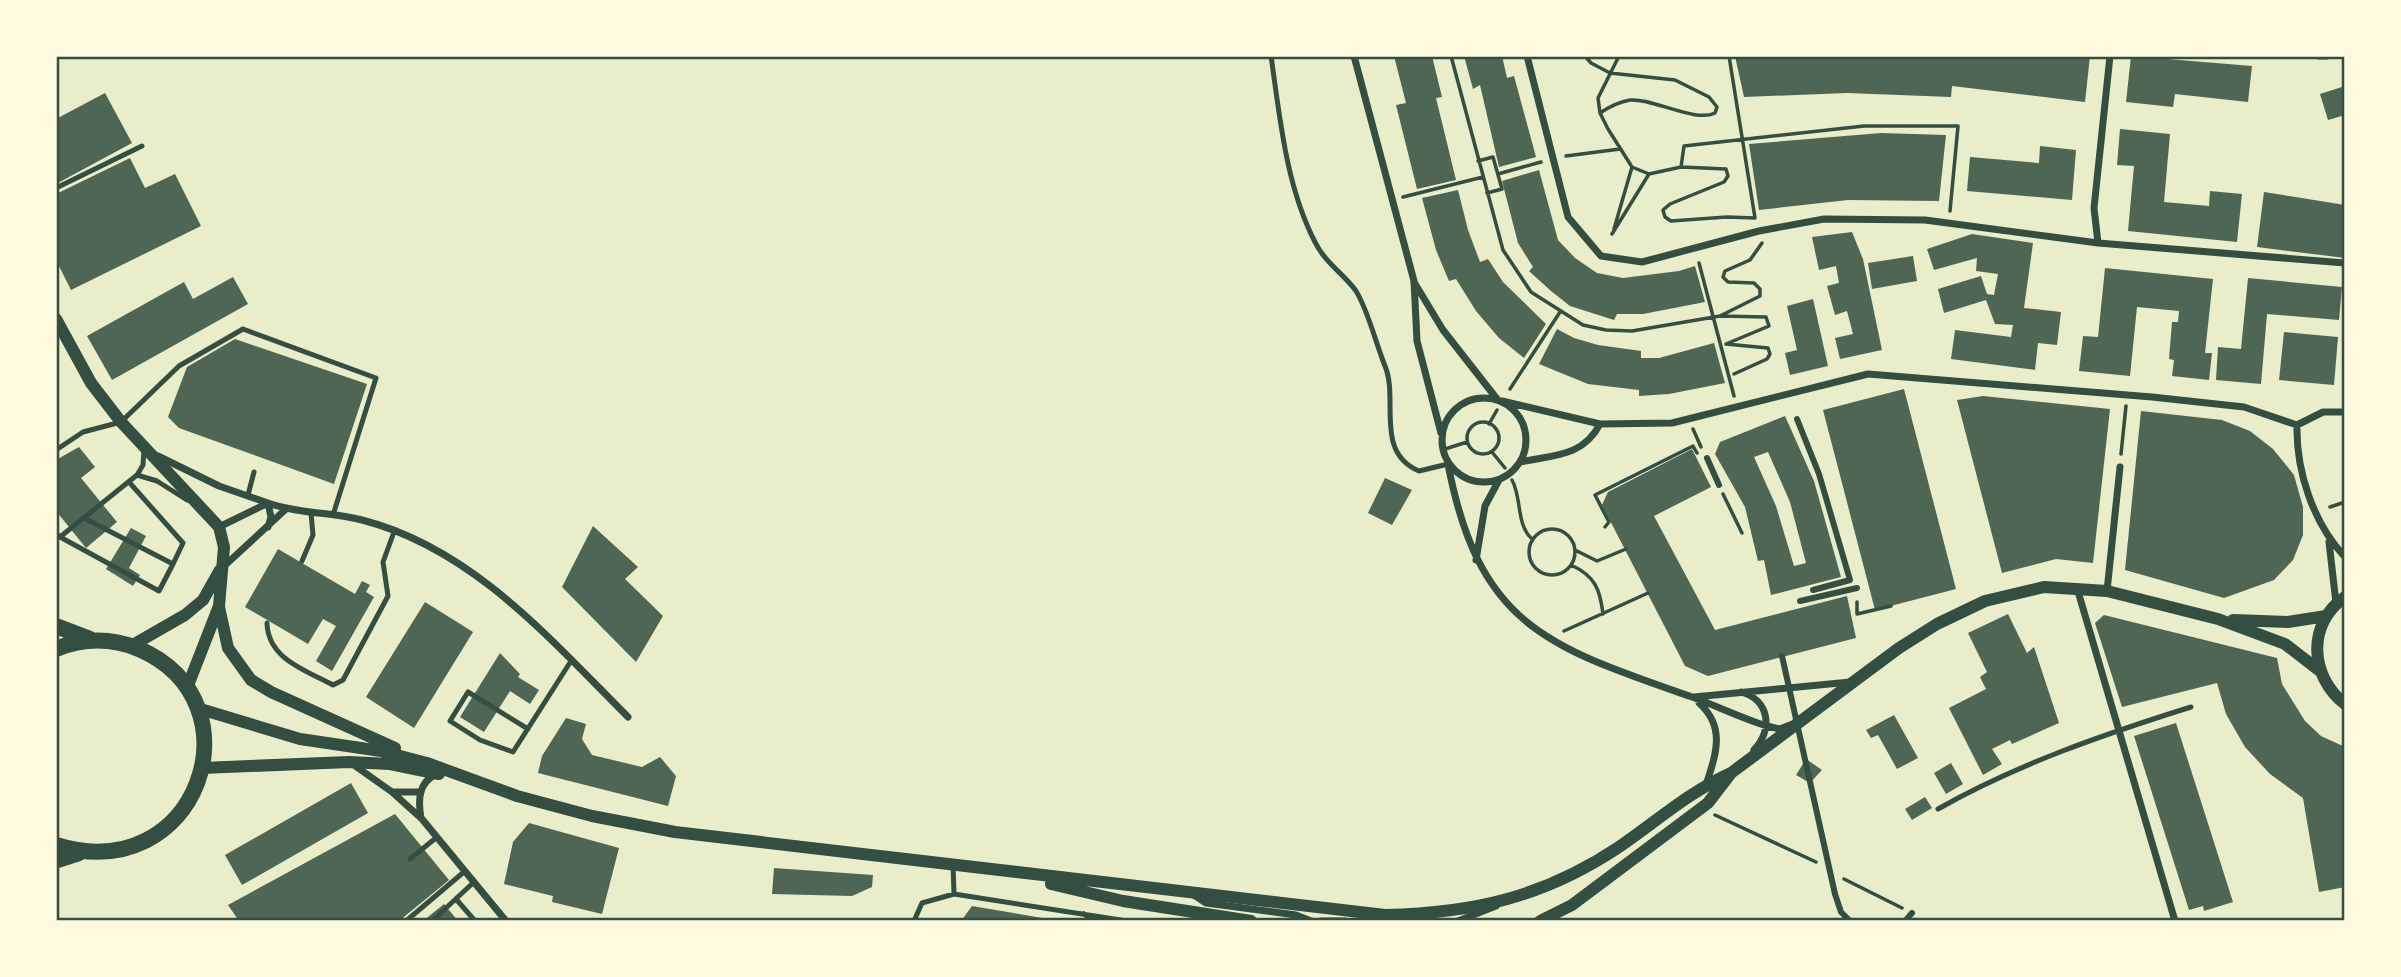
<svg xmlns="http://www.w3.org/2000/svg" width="2401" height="977" viewBox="0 0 2401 977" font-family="'DejaVu Sans',sans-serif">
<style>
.building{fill:#4f6655;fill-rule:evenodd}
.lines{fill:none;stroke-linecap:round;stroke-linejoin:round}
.path{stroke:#344e41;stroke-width:3.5}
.service{stroke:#344e41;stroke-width:5}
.pedestrian{stroke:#344e41;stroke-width:6}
.minor{stroke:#344e41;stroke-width:7}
.tertiary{stroke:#344e41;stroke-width:12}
.primary{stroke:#344e41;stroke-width:16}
.motorway{stroke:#344e41;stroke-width:19}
.neatline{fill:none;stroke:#344e41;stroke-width:2.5}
</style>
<rect width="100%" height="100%" fill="#e9edc9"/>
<!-- building -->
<path class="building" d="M 1394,56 L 1432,56 L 1442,97 L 1436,98 L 1456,180 L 1417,189 L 1396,105 L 1406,103 Z
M 1464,56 L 1502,56 L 1507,78 L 1514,76 L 1536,157 L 1499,167 L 1480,85 L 1473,89 Z
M 1735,56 L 2090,56 L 2085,102 L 1952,86 L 1951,97 L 1847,93 L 1744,97 Z
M 2131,56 L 2252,66 L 2248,102 L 2175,94 L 2173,107 L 2126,102 Z
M 2345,86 L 2345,115 L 2328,120 L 2320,94 Z
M 105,93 L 132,143 L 56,184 L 56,119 Z
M 2120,129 L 2170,134 L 2164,202 L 2209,206 L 2210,191 L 2242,194 L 2237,242 L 2128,231 L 2134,166 L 2117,165 Z
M 1881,133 L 1946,135 L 1939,201 L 1848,200 L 1759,210 L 1749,144 Z
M 2040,146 L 2076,150 L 2072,200 L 1967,191 L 1970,157 L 2039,163 Z
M 130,158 L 145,188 L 175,174 L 201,226 L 71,290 L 56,260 L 56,194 Z
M 1539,170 L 1558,240 L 1575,258 L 1597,273 L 1623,278 L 1679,271 L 1695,266 L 1705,302 L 1643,314 L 1617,314 L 1614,320 L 1570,306 L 1551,291 L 1529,271 L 1533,267 L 1518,243 L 1502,181 Z
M 1458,190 L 1468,230 L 1480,262 L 1488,259 L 1503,282 L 1546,324 L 1524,358 L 1499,338 L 1476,311 L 1456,279 L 1449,281 L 1436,250 L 1422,198 Z
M 2264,192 L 2345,205 L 2345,258 L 2257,247 Z
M 1852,232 L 1863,259 L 1882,350 L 1840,359 L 1835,338 L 1853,334 L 1847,311 L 1835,315 L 1827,286 L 1839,283 L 1836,266 L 1819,270 L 1812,237 Z
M 1972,234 L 2033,243 L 2024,308 L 2061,312 L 2057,345 L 2038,343 L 2035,370 L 1951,359 L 1955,330 L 2011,337 L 2013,325 L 1995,324 L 1986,300 L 1944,313 L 1938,289 L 1981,276 L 1987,294 L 1994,295 L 1998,274 L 1976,271 L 1977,258 L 1934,270 L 1927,249 Z
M 1913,256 L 1917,281 L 1872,289 L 1868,263 Z
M 2105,268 L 2213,279 L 2205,353 L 2212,353 L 2209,380 L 2172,376 L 2174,360 L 2169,359 L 2172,322 L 2178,322 L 2179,311 L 2137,307 L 2130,376 L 2079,371 L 2083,336 L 2098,337 Z
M 233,277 L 248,304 L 112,380 L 87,336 L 184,282 L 193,299 Z
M 2248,278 L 2342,287 L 2339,320 L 2267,314 L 2261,384 L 2216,380 L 2218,347 L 2241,349 Z
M 1813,299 L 1828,366 L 1790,375 L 1785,353 L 1797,350 L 1787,306 Z
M 1557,329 L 1574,338 L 1598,345 L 1641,351 L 1641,358 L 1659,358 L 1714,343 L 1725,383 L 1669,394 L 1639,396 L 1639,390 L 1588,384 L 1539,364 Z
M 2284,332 L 2338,337 L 2334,385 L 2279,380 Z
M 235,339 L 367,384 L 334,484 L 179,428 L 168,417 L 187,367 Z
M 1904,389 L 1956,589 L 1875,610 L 1823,410 Z
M 1983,396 L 2110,409 L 2093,563 L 2056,559 L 2002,573 L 1957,400 Z
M 2141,411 L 2222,420 L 2250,431 L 2273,449 L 2294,475 L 2303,507 L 2303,535 L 2293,560 L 2274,580 L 2224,598 L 2125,570 Z
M 1785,416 L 1814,481 L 1841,577 L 1771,595 L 1764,560 L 1758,561 L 1745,507 L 1715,454 L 1720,442 ZM 1768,452 L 1790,502 L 1806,563 L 1794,566 L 1776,506 L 1754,457 Z
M 79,447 L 95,467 L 81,478 L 117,522 L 86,548 L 56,511 L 56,460 Z
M 1692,449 L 1711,487 L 1654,516 L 1715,630 L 1847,596 L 1856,638 L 1708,676 L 1685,666 L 1602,505 L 1608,492 Z
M 1385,478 L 1412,490 L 1392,525 L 1368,513 Z
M 593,526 L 638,567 L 625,579 L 663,616 L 636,662 L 562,587 Z
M 131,528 L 146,536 L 129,568 L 140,575 L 133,586 L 106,569 Z
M 278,549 L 355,594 L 362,581 L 370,585 L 366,592 L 374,597 L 332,671 L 316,661 L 336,626 L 323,619 L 308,644 L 245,607 Z
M 425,602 L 473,632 L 414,728 L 366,697 Z
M 2008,614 L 2027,653 L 2034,647 L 2059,723 L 2012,744 L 2010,740 L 1992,749 L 2002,764 L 1983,775 L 1949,708 L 1986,689 L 1980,677 L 1987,672 L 1968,633 Z
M 2104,615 L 2277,658 L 2282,684 L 2305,721 L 2321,736 L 2345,747 L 2345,887 L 2319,892 L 2303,798 L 2270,774 L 2245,747 L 2226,714 L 2217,683 L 2122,707 L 2095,623 Z
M 500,653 L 520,674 L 518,677 L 539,690 L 530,704 L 510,691 L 484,732 L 460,717 Z
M 1894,715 L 1918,758 L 1897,769 L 1878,735 L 1871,738 L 1866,730 Z
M 566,718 L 586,724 L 582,739 L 592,755 L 642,767 L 660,757 L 676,776 L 668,806 L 538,773 L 542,756 Z
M 2176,723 L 2233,902 L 2204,911 L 2203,906 L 2189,910 L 2134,736 Z
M 1806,759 L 1822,770 L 1810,783 L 1796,775 Z
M 1951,763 L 1963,784 L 1946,794 L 1934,773 Z
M 351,783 L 368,813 L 242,885 L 225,855 Z
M 1925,797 L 1932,808 L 1912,820 L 1905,809 Z
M 395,814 L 449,880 L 399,921 L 239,921 L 228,905 Z
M 529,823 L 619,848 L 602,914 L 552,902 L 553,896 L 504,884 L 513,842 Z
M 774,868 L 873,875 L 872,887 L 852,896 L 772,894 Z
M 444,904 L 458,921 L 423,921 Z
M 972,906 L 1054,920 L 1054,921 L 961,921 Z"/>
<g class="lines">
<!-- path -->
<path class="path" d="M 1451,56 L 1503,250 L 1531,292 L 1583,325 L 1606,330 L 1632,331 L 1720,316
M 1585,56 L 1591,63 L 1610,73 L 1675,80 L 1709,97 L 1717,107 L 1715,113 C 1695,123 1653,98 1630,100 C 1618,102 1609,107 1600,113
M 1619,56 L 1598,98 L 1600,113 L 1608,129 L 1632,167 L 1649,174 L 1681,167 L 1684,146 L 1864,126 L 1958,126 L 1950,211
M 1566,156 L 1620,149
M 1478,161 L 1493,157 L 1502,189 L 1487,193
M 1681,167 L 1726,169 L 1728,176 L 1724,182 L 1670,204 L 1663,210 L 1665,217 L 1671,221 L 1727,217 L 1755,218 L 1729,56
M 1498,174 L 1541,162
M 1403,197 L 1483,177
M 1614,229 L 1632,167
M 1612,234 L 1649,174
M 1699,263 L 1734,396
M 1734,374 L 1767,359 L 1770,354 L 1768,348 L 1726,344 L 1769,326 L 1766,317 L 1720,316 L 1760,296 L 1760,289 L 1754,283 L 1728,282 L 1723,277 L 1725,271 L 1750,260 L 1762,243
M 1510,389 L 1560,312
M1467 438a16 16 0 1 1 32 0a16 16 0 1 1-32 0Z
M 1489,424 L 1497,410
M 1693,429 L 1701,447
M 1442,450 L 1467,442
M 1492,452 L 1505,468
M 2121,454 L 2126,406
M 1512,480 C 1522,498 1516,525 1532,539
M 1723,494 L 1742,533
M 2330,507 L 2345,502
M 1605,527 L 1609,522 L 1595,495 L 1693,446 L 1697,453
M1529 552a23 23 0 1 1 46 0a23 23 0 1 1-46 0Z
M 1575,550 L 1597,561 L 1626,549
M 1571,565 C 1595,576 1600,589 1603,614
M 1857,602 L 1857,614 L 1891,606
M 1564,631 L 1648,593
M 1715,815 L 1816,862
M 1844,879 L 1902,908"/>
<!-- service -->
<path class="service" d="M 1271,56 C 1280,118 1286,186 1315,242 C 1325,263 1345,275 1356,291 C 1368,310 1376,344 1385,366 C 1399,399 1374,452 1419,471 L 1448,464
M 56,188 L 142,146
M 56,450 L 83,432 L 121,422 L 179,366 L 243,329 L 376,378 L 333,515
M 137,475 L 143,465 L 144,450
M 248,495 L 254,472
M 84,518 L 173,564 L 183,543 L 129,482
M 56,533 L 60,537 L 137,475 L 157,481 L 187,500
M 60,537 L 159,591 L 173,564
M 302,561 L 313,535 L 311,513
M 267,623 C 268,659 305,670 333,685 L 343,680 L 388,596 L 383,562 L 394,532
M 528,729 L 468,692 L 450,721 L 480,740 L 513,752 L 571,661
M 1938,809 C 2017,764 2105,734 2191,707
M 410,859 L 437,837
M 953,864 L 954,894 L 1127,921
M 456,899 L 475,921
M 1084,914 L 1093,921
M 406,921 L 465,871
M 432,921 L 474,882
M 914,921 L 922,903 L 954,894"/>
<!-- pedestrian -->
<path class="pedestrian" d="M 1797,419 L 1819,474 L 1850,580 L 1813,590
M 1707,458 L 1719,485
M 1800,601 L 1857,588
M 1782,656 L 1835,894 L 1841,912 L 1850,921
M 1905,921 L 1912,913"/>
<!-- minor -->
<path class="minor" d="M 1354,56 L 1414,281 L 1417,341 L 1441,433
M 1527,56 L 1568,217 L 1601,256 L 1642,262 L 1759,231 L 1824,219 L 1925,220 L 2098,243 L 2345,263
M 2319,56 L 2327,56
M 2098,243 L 2094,208 L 2110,56
M 1414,282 L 1443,330 L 1497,399
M1442 440a42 42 0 1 1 84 0a42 42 0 1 1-84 0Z
M 1502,401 L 1600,424 L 1672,423 L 1868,374 L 2152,397 L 2244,407 L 2297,425
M 2297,425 C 2296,471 2313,523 2345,557
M 2297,425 L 2323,412 L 2345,412
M 158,456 L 219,486 L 268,503 L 271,517 L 268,527
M 1520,462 C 1553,455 1583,457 1600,424
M 1448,464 C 1479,627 1549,647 1692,697 C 1717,706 1741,718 1767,726 L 1780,729 L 1790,725
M 219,527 L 268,503 C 299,514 331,512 362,520 C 472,548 550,639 628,717
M 2329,542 L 2336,603
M 1476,560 L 1485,506 L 1499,480
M 222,568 L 286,509
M 2077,588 L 2175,921
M 2107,591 L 2120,467
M 1741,692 C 1770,700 1773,730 1754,750
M 1694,697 L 1850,682
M 1699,703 C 1726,727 1716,754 1706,785
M 351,763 L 392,792 L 422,819 L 506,921
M 393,792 L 420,792
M 421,818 C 418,801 418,783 436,774
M 1194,895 L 1206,903 L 1296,915 L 1311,921
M 1321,921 L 1345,921
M 1458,921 L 1496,906"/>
<!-- tertiary -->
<path class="tertiary" d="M 56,319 L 91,383 L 121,422 L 219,527 L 224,547 L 219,606 L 187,688
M 2345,597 C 2306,624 2310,677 2345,704
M 219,607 L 228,648 L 251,680 L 271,692 L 395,748
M 2233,620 L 2288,622 L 2326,616
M 131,646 L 185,615 L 203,600 L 220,570
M 197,708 L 300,739 L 381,751 L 427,763 L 517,796 L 592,816 L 675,832 L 1385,915 C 1474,913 1544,897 1619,847 C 1657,821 1689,792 1731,773
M 202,768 L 349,762 L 390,764 L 439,774
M 1051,884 L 1123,901 L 1251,921
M 1540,921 L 1572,905 L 1708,803 L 1731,773 L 1899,648 L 1937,624 L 1985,601 L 2044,587 L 2107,591 L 2218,619 L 2285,644 L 2320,671"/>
<!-- primary -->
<path class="primary" d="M 56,626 L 90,639
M 56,649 C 83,638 112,638 139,649 C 262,702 198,889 56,845"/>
<!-- motorway -->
<path class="motorway" d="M 56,859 L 78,852"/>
</g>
<!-- border -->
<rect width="2401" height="977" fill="none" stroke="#fefae0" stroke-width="116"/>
<rect x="58" y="58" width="2285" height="861" class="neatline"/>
</svg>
